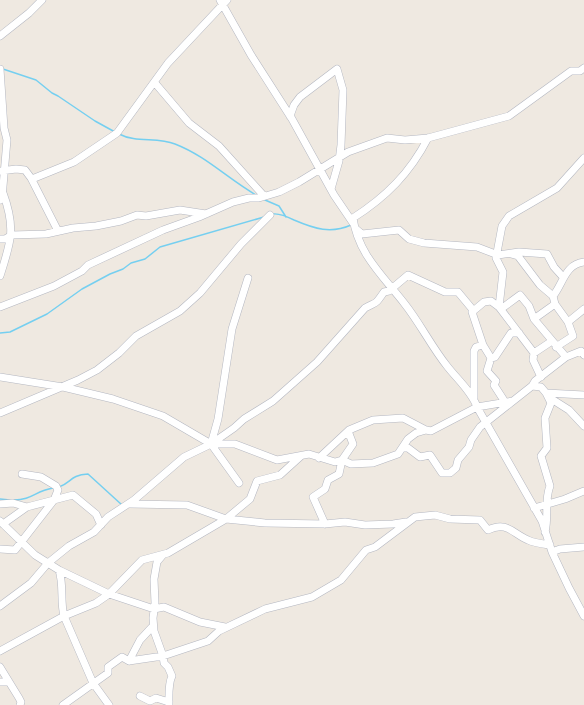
<svg xmlns="http://www.w3.org/2000/svg" width="584" height="705" viewBox="0 0 584 705" font-family="'IBM Plex Sans',sans-serif">
<style>
.lines{fill:none;stroke-linecap:round;stroke-linejoin:round}
.stream{stroke:#75cff0;stroke-width:1.5}
.minor-casing{stroke:#b4b7c1;stroke-width:8}
.minor{stroke:#fff;stroke-width:7}
</style>
<rect width="100%" height="100%" fill="#efe9e1"/>
<g class="lines">
<!-- stream -->
<path class="stream" d="M 3,69 L 36,80 L 52,93 L 58,96 L 95,121 L 115,132
M 119,134 C 136,143 157,137 175,144 C 206,156 228,179 256,195
M 265,200 L 279,206 L 286,217
M 273,214 C 280,213 288,217 294,220 C 315,229 331,234 351,225
M 0,333 L 10,332 L 47,314 L 82,289 L 110,274 L 123,269 L 131,263 L 145,259 L 160,247 L 264,217
M 59,487 C 71,483 70,475 88,474 L 122,505
M 0,499 L 10,500
M 14,500 C 32,500 35,491 53,488"/>
<!-- minor casing -->
<g class="minor-casing">
<path id="minor" d="M 220,0 L 251,55 L 292,119 L 334,195 L 353,223
M 0,36 L 29,13 L 42,0
M 0,69 L 4,128 L 7,140 L 2,198 L 0,200
M 155,83 L 189,123 L 219,146 L 264,196
M 290,116 L 294,105 L 300,97 L 337,69 L 343,90 L 341,145 L 339,161 L 331,189
M 428,138 C 410,173 386,197 353,218 C 358,254 383,276 404,303 C 420,323 431,346 447,366 C 457,379 472,392 477,407 L 542,521 L 552,552 L 569,588 L 584,616
M 1,171 L 16,169 L 25,170 L 31,178 L 58,231
M 32,179 L 74,162 L 117,133 L 168,63 L 227,0
M 356,229 L 362,234 L 399,230 L 409,239 L 424,243 L 477,247 L 498,255 L 519,252 L 547,254 L 554,267 L 563,277
M 0,239 L 5,239 L 12,235 L 46,234 L 73,228 L 96,226 L 121,221 L 137,215 L 146,216 L 180,210 L 206,214
M 511,254 L 518,256 L 540,285 L 553,296 L 555,304 L 568,322 L 573,336 L 556,347
M 0,276 C 11,242 16,228 3,193
M 553,296 C 563,284 565,264 584,262
M 0,307 L 54,286 L 82,271 L 88,265 L 163,230 L 199,217 L 233,202 L 249,198 L 259,198 L 279,192 L 299,182 L 348,152 L 387,138 L 405,140 L 428,138 L 509,116 L 571,71 L 580,71 L 584,68
M 499,307 L 491,301 L 484,302 L 472,312 L 483,345 L 491,358 L 487,371 L 496,381 L 494,385 L 505,402
M 501,309 L 520,295 L 529,306 L 534,319 L 566,357
M 534,319 L 555,304
M 568,322 L 584,309
M 534,353 L 552,341
M 491,358 L 495,357 L 511,333 L 519,333
M 0,377 L 63,387 L 113,399 L 163,416 L 211,444 L 235,444 L 277,460 L 309,454 L 335,462 L 342,460 L 351,464 L 373,463 L 398,454 L 408,439 L 416,433 L 426,430 L 431,431 L 477,407 L 513,401 L 532,386 L 541,387 L 546,393 L 584,395
M 541,377 L 533,360 L 534,353 L 499,307 L 503,272 L 496,258 L 502,226 L 509,216 L 557,188 L 584,158
M 532,386 L 535,381 L 566,357 L 581,351 L 584,355
M 474,398 L 474,351 L 476,347 L 483,345
M 550,398 L 569,410 L 584,426
M 0,413 L 78,380 L 97,370 L 119,353 L 136,336 L 180,311 L 200,293 L 241,244 L 270,215
M 403,448 L 408,448 L 420,457 L 430,455 L 442,473 L 450,473 L 456,468 L 458,460 L 469,447 L 471,440 L 480,427 L 513,401
M 319,458 L 349,430 L 373,420 L 403,418 L 426,430
M 239,483 L 211,444 L 218,419 L 232,329 L 248,278
M 0,504 L 13,503 L 27,507 L 73,495 L 96,514 L 101,525
M 130,504 L 187,505 L 226,519 L 265,523 L 325,524 L 345,522 L 365,525 L 393,524 L 406,522
M 534,508 L 565,499 L 584,491
M 0,521 L 35,555 L 59,570 C 64,586 60,601 64,616 L 93,683 L 109,705
M 3,524 L 27,507
M 325,524 L 313,497 L 325,489 L 328,480 L 339,474 L 342,460 L 353,444 L 348,431
M 545,532 C 549,517 544,500 550,486 L 541,456 L 547,448 L 545,418 L 551,403 L 546,393
M 0,549 L 15,550 L 54,500 L 58,490 L 56,486 L 41,477 L 22,474
M 552,552 L 560,549 L 584,547
M 162,556 L 157,562 L 154,579 L 155,603 L 153,618 L 154,631 L 163,656 L 164,663 L 168,667 L 172,676 C 168,684 169,696 169,705
M 59,570 L 109,594 L 154,609 L 164,607 L 200,622 L 225,627
M 0,606 L 31,583 L 48,563 L 69,546 L 94,532 L 108,517 L 134,500 L 184,457 L 211,444 L 234,428 L 244,419 L 273,401 L 317,362 L 365,308 C 378,301 375,305 384,292 L 389,291 L 408,275 L 445,292 L 458,292 L 473,310
M 0,651 L 64,616 L 96,603 L 109,594 L 142,560 L 168,553 L 226,519 L 250,499 L 257,481 L 280,475 L 301,456
M 129,661 L 140,640 L 153,626
M 0,667 L 19,698 L 21,702 L 20,705
M 0,682 L 9,682
M 140,696 L 150,701 L 156,698 L 169,702
M 63,705 L 108,673 L 108,667 L 122,657 L 129,661 L 163,656 L 208,641 L 219,631 L 265,609 L 312,597 L 341,580 L 366,550 L 375,547 L 415,517 L 435,515 L 450,519 L 480,520 L 488,530 C 507,521 512,533 528,540 C 534,543 543,544 550,545"/>
</g>
<!-- minor -->
<use href="#minor" class="minor"/>
</g>
</svg>
